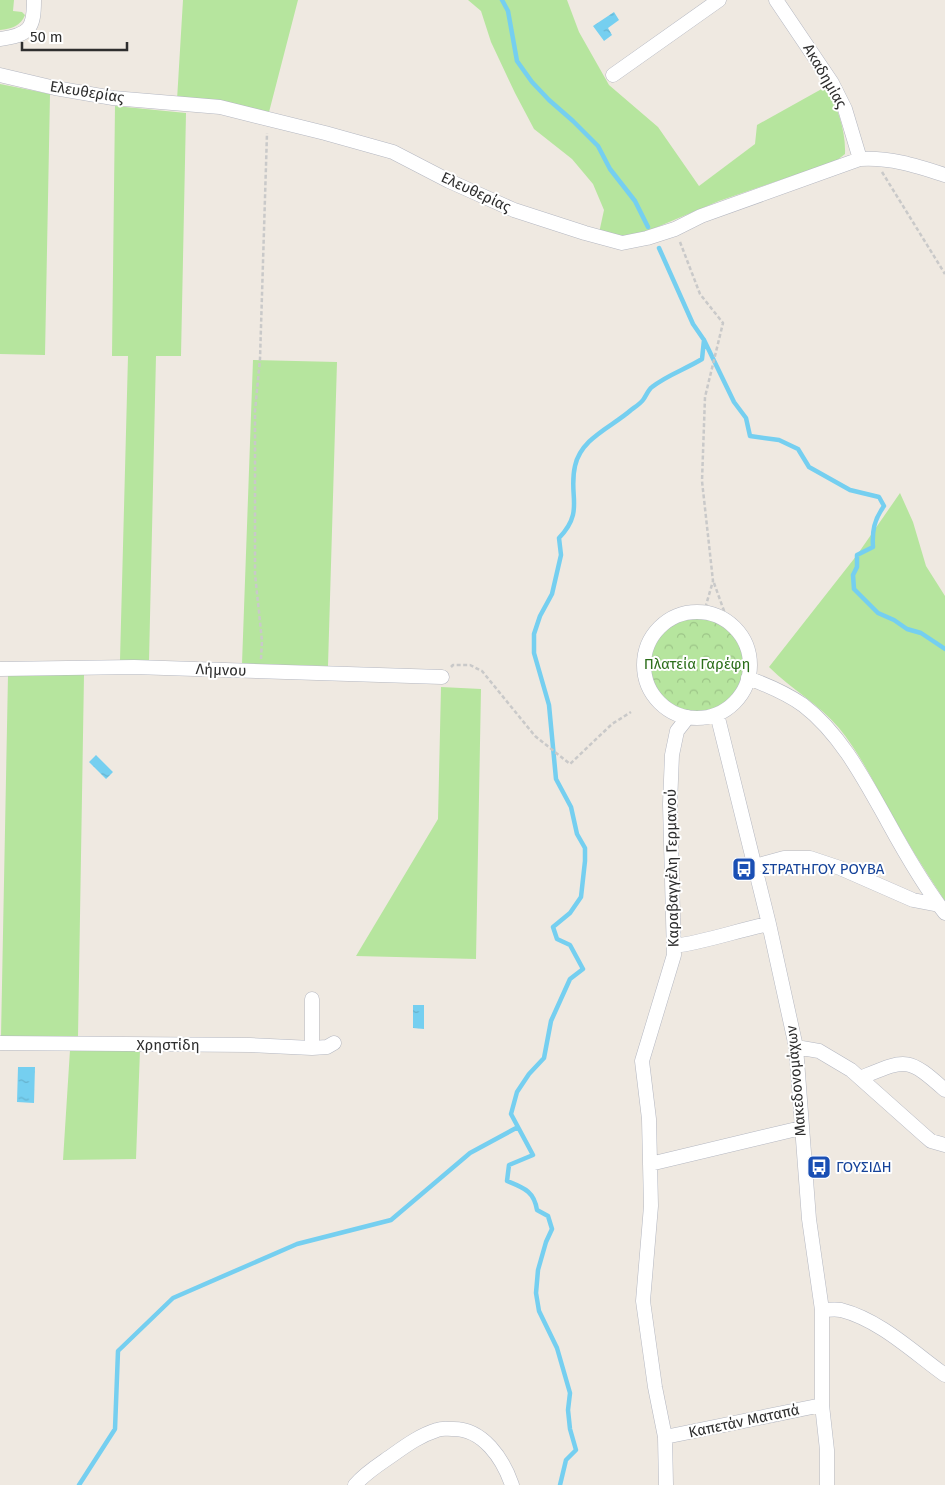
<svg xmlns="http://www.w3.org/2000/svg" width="945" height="1485" viewBox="0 0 945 1485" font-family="'Fira Sans',sans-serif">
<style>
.grass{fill:#b6e59e}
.park{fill:url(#park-crowns)}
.water{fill:url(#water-ripples)}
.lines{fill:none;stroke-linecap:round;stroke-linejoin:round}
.stream{stroke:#75cff0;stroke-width:4.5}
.minor-casing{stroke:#b4b7c1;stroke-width:15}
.path{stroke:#c9c9c9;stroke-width:2.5;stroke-dasharray:4 2.5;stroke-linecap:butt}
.minor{stroke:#fff;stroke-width:14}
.labels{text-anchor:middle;stroke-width:4;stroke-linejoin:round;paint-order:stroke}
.street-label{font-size:15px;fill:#2e2e2e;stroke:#fff}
.park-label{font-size:15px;fill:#2c6e1b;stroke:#fff}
.transit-label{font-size:15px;fill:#164399;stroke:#fff;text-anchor:start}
</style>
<defs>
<pattern id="park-crowns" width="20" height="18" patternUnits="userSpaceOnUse" patternTransform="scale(1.25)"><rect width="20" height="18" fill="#b6e59e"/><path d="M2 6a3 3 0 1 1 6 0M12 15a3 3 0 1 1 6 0" fill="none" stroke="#9dc588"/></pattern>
<pattern id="water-ripples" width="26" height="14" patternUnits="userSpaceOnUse" patternTransform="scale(1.25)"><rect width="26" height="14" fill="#75cff0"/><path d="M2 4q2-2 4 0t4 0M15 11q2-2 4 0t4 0" fill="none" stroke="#66b2ce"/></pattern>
</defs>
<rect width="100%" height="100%" fill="#efe9e1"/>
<!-- grass -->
<path class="grass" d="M 0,0 L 14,0 L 13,11 L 22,12 L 25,15 C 21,26 11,29 0,30 Z
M 183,0 L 298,0 L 268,116 L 177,100 Z
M 468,0 L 567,0 L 579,32 L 609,85 L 658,127 L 699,186 L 755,144 L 757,125 L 827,86 C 837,107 846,130 845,154 L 836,161 L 719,201 L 629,239 L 599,233 L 604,210 L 593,184 L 572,159 L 534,129 L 515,93 L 491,42 L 481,11 Z
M 0,84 L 50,94 L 45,355 L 0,354 Z
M 115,106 L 186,113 L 181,356 L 156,356 L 149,661 L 120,660 L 128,356 L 112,356 Z
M 253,360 L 337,362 L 328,666 L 242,664 Z
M 900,493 L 913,522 L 926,566 L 945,596 L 945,901 C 924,870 905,838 887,806 C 872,779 858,751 839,728 C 819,704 791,689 769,667 L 857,555 Z
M 8,675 L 84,675 L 78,1037 L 1,1037 Z
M 441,687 L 481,689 L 476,959 L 356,956 L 438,819 Z
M 70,1050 L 140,1050 L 136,1159 L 63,1160 Z"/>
<!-- park -->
<path class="park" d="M650 664a47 47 0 1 1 94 0a47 47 0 1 1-94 0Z"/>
<!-- water -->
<path class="water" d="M 614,12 L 619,20 L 608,28 L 612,35 L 604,41 L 593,26 Z
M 96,755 L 113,772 L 106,779 L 89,762 Z
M 413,1005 L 424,1005 L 424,1029 L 413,1028 Z
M 18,1067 L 35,1067 L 34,1103 L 17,1102 Z"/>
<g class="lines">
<!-- stream -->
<path class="stream" d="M 502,0 L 508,11 L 517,61 L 532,82 L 549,100 L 573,121 L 598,146 L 610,169 L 635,201 L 648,227
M 659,248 L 693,324 L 704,340 L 734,402 L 746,418 L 750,436 L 779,440 L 798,449 L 809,467 L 850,490 L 879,497 L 884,506 C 874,520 872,531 873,547 L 857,555 L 857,567 L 853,575 L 854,589 L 878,613 L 894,620 L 907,629 L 921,633 L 945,649
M 79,1485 L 115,1429 L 118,1351 L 173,1298 L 297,1244 L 391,1220 L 470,1153 L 518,1127
M 560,1485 L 566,1460 L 576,1450 L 570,1429 L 568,1410 L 570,1393 L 557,1348 L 539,1311 L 536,1293 L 538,1270 L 546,1242 L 552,1229 L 548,1216 L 537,1210 C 534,1191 524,1188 507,1181 L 509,1165 L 533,1155 L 511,1114 L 517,1092 L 529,1074 L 544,1058 L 551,1021 L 570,979 L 583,969 L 570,945 L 557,939 L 553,927 L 570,913 L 581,897 L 585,861 L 585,848 L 577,834 L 571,807 L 556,779 L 549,705 L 534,653 L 534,634 L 540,616 L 552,594 L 561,555 L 559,538 C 585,511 568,496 575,466 C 581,438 612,427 631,410 C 635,407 640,404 643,400 C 646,396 648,390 652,387 C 667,375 686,369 702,359 L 704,340"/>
<!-- minor casing -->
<g class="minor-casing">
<path id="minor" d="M 776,0 L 832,83 L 845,109 L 860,159
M 0,39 C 30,35 34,28 34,0
M 0,75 L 55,88 L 113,98 L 220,107 L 325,133 L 393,152 L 449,181 L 514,210 L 585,233 L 622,243 L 647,238 L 675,229 L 701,216 L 860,159 C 890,157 917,166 945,175
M 613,75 L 719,0
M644 665a53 53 0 1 1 106 0a53 53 0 1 1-106 0Z
M 0,669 L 134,667 L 442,677
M 748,678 C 767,685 786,693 803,705 C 841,734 865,781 888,822 C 905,853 923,885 945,913
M 717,714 L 769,924 L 796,1047 L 809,1219 L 822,1310 L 822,1405 L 827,1450 L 827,1485
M 755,866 L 784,858 L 810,858 L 840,868 L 913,900 L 939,905
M 674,946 C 706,942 738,930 769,924
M 312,999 L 312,1048
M 0,1043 L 250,1045 L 312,1048 L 327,1047 L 334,1043
M 796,1047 L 819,1051 L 851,1070 L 924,1135 L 931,1141 L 945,1145
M 860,1078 C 906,1059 907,1056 945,1090
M 650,1164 L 801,1128
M 822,1310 C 828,1310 835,1309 841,1310 C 880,1320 913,1352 945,1375
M 665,1437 L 822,1405
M 355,1485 C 366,1472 380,1464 394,1454 C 408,1444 421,1435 437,1430 C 442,1428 447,1429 452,1429 C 483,1428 503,1459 512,1485
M 666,1485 L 665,1437 L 655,1387 L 643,1301 L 651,1206 L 649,1119 L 642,1061 L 674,955 L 670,804 L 672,755 L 677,731 L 688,717"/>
</g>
<!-- path -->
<path class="path" d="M 882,172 L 945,274
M 680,242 L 700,294 L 723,323 L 705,397 L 702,481 L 713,581 L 704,612
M 714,583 L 728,622
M 261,659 L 262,641 L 255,574 L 255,411 L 260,359 L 267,133
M 451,667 L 453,665 L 470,665 L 482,671 L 535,736 L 570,764 L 612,724 L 631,712"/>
<!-- minor -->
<use href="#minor" class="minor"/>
</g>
<!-- icons -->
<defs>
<g id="bus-square" transform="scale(1.25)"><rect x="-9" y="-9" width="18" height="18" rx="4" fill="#1a4fb4" stroke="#fff"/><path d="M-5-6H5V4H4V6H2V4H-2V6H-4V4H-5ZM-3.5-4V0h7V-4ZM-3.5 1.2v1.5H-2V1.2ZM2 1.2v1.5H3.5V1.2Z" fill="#fff"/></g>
</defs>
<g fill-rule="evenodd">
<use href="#bus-square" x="744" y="869"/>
<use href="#bus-square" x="819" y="1167"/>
</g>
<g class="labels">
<!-- street labels -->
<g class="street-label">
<text transform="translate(825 76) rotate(60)" y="5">Ακαδημίας</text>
<text transform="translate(87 92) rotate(9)" y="5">Ελευθερίας</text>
<text transform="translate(476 192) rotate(25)" y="5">Ελευθερίας</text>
<text transform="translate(221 670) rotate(2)" y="5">Λήμνου</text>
<text transform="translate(672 868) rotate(-91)" y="5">Καραβαγγέλη Γερμανού</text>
<text x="168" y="1050">Χρηστίδη</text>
<text transform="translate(796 1081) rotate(-95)" y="5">Μακεδονομάχων</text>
<text transform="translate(744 1421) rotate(-12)" y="5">Καπετάν Ματαπά</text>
</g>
<!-- park labels -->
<g class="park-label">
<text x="697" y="669">Πλατεία Γαρέφη</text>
</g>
<!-- transit labels -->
<g class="transit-label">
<text x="762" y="874">ΣΤΡΑΤΗΓΟΥ ΡΟΥΒΑ</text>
<text x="836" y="1172">ΓΟΥΣΙΔΗ</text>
</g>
</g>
<!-- scale -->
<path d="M22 42v8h105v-8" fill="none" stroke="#2e2e2e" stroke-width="2.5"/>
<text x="30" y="42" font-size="15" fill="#2e2e2e" stroke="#ffffff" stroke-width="4" paint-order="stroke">50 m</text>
</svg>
